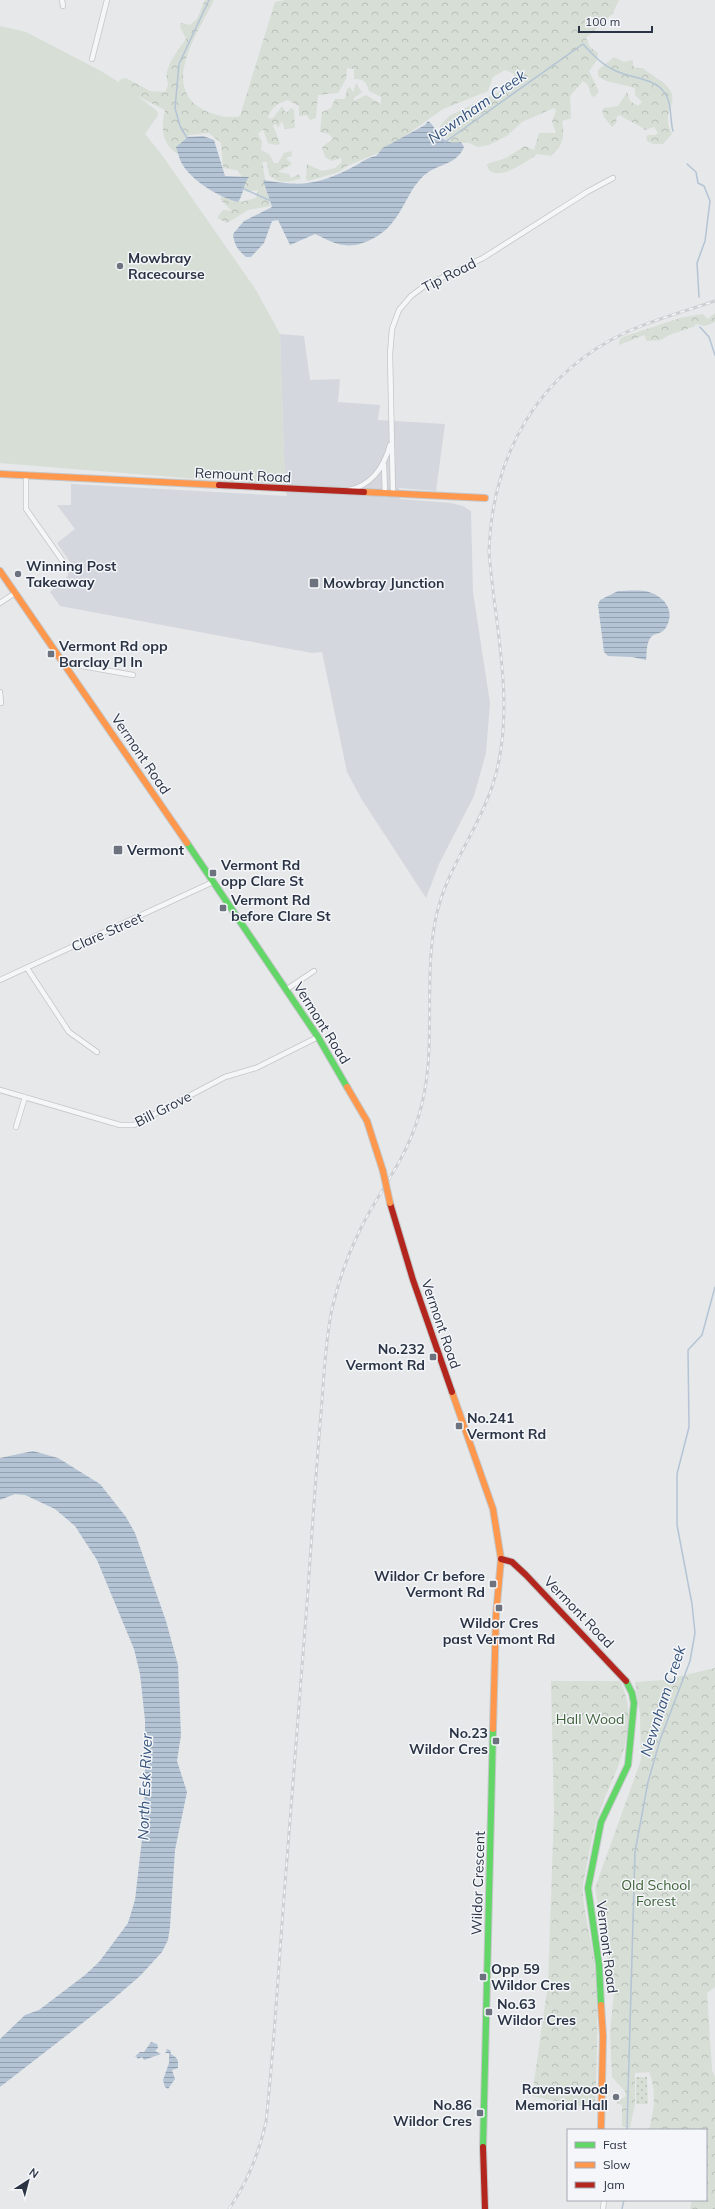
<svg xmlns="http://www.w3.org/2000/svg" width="715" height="2209" viewBox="0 0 715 2209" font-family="Mulish,sans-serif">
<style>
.built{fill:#d4d7dd}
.grass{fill:url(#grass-dots)}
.forest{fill:url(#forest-crowns)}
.park{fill:#d6ded6}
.water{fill:url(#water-rules)}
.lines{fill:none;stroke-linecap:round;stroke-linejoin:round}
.stream{stroke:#b4c4d5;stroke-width:1.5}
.street-casing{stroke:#c4c6c8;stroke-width:6}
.fast-casing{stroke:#c4c6c8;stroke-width:8}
.slow-casing{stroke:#c4c6c8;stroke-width:8}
.jam-casing{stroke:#c4c6c8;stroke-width:8}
.street{stroke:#f5f6f7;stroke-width:4.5}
.fast{stroke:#63d668;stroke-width:6}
.slow{stroke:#ff974d;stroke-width:6}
.jam{stroke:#b3261e;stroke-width:6}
.rail-casing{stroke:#cecfd2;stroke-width:3}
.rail{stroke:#f4f6f9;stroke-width:1.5;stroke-dasharray:4.5;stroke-linecap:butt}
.slow-bridge-casing{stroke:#c4c6c8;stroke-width:8;stroke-linecap:butt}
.slow-bridge{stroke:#ff974d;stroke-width:6}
.poi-dot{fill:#6c737f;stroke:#f4f6f9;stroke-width:1.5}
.labels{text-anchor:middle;stroke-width:3;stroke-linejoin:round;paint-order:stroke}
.poi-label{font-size:14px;font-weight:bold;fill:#2b3445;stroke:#f4f6f9;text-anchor:start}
.street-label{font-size:14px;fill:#2b3445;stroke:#f4f6f9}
.park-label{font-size:14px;fill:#3f6138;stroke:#f4f6f9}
.water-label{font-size:15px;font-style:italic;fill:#34527a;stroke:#f4f6f9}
</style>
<defs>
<pattern id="grass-dots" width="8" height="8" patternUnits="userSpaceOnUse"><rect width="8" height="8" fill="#d6ded6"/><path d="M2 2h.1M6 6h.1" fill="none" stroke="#b8bfb9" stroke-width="1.8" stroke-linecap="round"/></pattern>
<pattern id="forest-crowns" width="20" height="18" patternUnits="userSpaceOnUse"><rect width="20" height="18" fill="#d6ded6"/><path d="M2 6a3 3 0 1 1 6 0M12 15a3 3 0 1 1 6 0" fill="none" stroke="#b8bfb9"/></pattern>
<pattern id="water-rules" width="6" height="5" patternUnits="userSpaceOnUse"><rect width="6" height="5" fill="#b4c4d5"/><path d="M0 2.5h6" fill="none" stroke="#93a0af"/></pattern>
</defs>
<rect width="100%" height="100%" fill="#e6e8ea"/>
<!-- built -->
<path class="built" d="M 280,334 L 304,336 L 310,380 L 340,379 L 338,402 L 380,405 L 378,420 L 445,424 L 436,491 L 399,488 L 400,499 L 451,503 L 463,506 L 471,511 L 473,592 L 490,703 L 486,753 L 474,796 L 439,864 L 426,898 L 362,800 L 347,772 L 322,652 L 312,653 L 60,606 L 50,592 L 67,577 L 72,565 L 57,543 L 75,529 L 57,505 L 71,505 L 71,484 L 287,496 L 285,486 Z"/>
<!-- grass -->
<path class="grass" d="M 636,2077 L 647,2077 L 648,2104 L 636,2104 Z"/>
<!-- forest -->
<path class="forest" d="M 205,0 L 214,0 C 199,31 160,85 202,109 C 213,115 228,119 240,116 L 275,2 L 285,0 L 619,0 L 613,13 L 586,38 L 590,47 L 598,53 L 597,60 L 589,71 L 599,92 L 594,97 L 591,95 L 588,85 L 583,81 L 570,96 L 571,118 L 562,121 C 565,135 563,146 551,156 L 537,154 C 527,161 501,181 489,170 L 487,164 L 506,158 L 525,146 L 534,150 L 539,133 L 556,133 L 552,121 L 556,111 L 554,108 L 522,122 L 508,135 L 489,145 L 478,147 L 469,143 L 453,143 L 441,136 L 440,126 L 449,116 L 515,84 L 514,74 L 505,70 L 493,77 L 488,91 L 443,109 L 385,150 L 347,166 L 339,172 L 308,181 L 306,178 L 307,164 L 322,171 L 335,168 L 342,162 L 341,158 L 331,161 L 325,157 L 322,147 L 333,139 L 329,134 L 320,132 L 322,112 L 331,108 L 335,99 L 345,99 L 347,89 L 350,87 L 353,92 L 356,84 L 362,92 L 354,98 L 354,101 L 366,95 L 381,104 L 381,97 L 369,91 C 366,81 364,79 354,79 L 354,69 L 347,68 L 346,79 L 338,93 L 318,95 L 316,118 L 310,120 L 307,115 L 299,116 L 299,106 L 288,100 C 278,103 271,107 268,118 L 273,118 L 282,106 L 286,113 L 291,108 L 294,110 L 295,128 L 285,129 L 282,121 L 278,128 L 276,124 L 273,125 L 280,144 L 275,145 L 268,143 L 263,129 L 258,134 L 262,142 L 261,150 L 269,154 L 274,163 L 278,163 L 284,153 L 292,151 L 292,156 L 286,158 L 292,164 L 278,172 L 289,174 L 291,178 L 299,174 L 301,178 C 290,183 279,184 269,175 L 267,162 L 262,162 L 270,206 L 248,210 L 227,223 L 217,218 L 223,210 L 232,211 L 221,200 L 221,194 L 225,192 L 241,202 L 256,198 L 258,190 L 247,192 L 242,185 L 243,178 L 237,170 L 223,168 L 221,143 L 209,133 L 189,135 L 185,148 L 178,154 C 161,144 161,127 165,110 L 120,87 L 119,80 L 126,78 L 150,91 L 165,92 C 171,82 165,80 167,72 C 170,59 179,49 186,39 L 180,26 L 181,23 L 190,25 L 197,19 Z
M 614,57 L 624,62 L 633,60 L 633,66 L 636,68 L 643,68 C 650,75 667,82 671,92 C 676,103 666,112 668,122 C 668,126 671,131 672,134 L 663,144 L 653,144 L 647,141 L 646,137 L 648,135 L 655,135 L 658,133 L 654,127 L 645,130 C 637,123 629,122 620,115 L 617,116 L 616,123 L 612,127 L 604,117 L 602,110 L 604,108 L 618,106 L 627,92 L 630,101 L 638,106 L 642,102 L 635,95 L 635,89 L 632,87 L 606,81 L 598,76 L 598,70 Z
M 715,313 L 715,322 L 705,326 L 696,324 L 693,327 L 669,335 L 661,340 L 647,341 L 644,335 L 619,345 L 620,339 L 623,337 L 680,318 L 703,314 L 708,319 Z
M 715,1668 L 715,1987 L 707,1993 L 712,2070 L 715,2077 L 715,2209 L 690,2209 L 692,2200 L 706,2200 L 706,2130 L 649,2130 C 654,2111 657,2091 649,2072 L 635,2073 L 635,2104 L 630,2128 L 622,2126 L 622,2105 L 616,2103 L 626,2096 L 625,2091 L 612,2077 L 610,2032 L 614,1992 L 595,1888 L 641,1760 L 640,1714 L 635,1682 L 664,1680 Z
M 551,1681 L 620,1681 C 644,1731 612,1773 597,1819 C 591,1840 587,1864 583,1885 C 581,1901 592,1942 594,1960 C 599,2009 597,2060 595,2109 L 532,2096 L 548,1984 L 554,1812 Z"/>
<!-- park -->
<path class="park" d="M 0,26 L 26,32 L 99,70 L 122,84 L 157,111 L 158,115 L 145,134 L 162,155 L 256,290 L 280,334 L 285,486 L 0,463 Z"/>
<!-- water -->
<path class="water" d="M 428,121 C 438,128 439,146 461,142 L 464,147 C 456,165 441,163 427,173 C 410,186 405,208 392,223 C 382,236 360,248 344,245 C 334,244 324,238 315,234 L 290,245 L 278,220 L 272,221 L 264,243 L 251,257 L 246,257 C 238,250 234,245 233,234 L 244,221 L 272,207 L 263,180 C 300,186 315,186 349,169 C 358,165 367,157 376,156 L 383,148 L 425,125 Z
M 203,136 L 214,140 L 225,176 L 249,177 C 243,184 244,194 238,202 C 220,198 190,180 181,162 C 179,158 178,152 176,147 L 188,137 Z
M 618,591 C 626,591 636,590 645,591 C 664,595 677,611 665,629 C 661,634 656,633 652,636 C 646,641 647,653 646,660 L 632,657 L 608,656 L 604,652 L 598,605 L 600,600 Z
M 33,1451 L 58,1458 L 100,1484 L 126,1517 L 135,1533 L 166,1621 L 178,1665 L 181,1735 L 177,1761 L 187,1792 L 175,1850 L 170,1927 L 168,1940 L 162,1952 L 140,1976 L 111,2001 L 0,2087 L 0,2039 L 25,2015 L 39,2010 L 85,1975 L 99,1962 L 128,1923 L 135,1900 L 143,1830 L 145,1787 L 145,1720 L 140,1674 L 134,1649 L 97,1560 L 75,1526 L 55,1509 L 25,1495 L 15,1494 L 0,1500 L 0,1458 Z
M 151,2042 L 157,2044 L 158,2048 L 155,2051 L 161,2054 L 144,2060 L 142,2057 L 138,2059 L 136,2056 L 133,2058 L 140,2052 L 144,2052 Z
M 166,2049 L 170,2050 L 171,2054 C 179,2059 178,2060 178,2068 L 172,2070 L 175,2079 L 168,2089 L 165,2087 L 163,2080 L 169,2063 L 169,2053 L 165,2053 L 167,2051 Z"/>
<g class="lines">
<!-- stream -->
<path class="stream" d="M 187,138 L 180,126 L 175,108 L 179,64 L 209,0
M 445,142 L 583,44 C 593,55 602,65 616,71 C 633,79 659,78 667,97 C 672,107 670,121 673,131
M 687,164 L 696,172 L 698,183 L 704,186 L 710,201 L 705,241 L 697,263 L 699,297
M 242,188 L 271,201
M 700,327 L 709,337 L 715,355
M 627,2130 L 635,1852 L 648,1782 L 660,1740 L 690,1661 L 695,1633 L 692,1604 L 677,1525 L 677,1474 L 689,1427 L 688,1350 L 702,1335 L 715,1287
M 622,2209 L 624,2200"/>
<!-- street casing -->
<g class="street-casing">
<path id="street" d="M 62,0 L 63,6
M 92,59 L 107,0
M 384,465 L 385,494
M 26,476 L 26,509 L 69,570
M 349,490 C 372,485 384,467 390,445
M 393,494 L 390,354 L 392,329 L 399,310 L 411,296 L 423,287 L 483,258 L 587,192 L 613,178
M 0,603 L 15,593
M 66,666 L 76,665 L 133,675
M 0,692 L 1,703
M 27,968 L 69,1032 L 97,1052
M 0,980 L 213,882
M 287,989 L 314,971
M 0,1090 L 120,1125 L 134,1125 L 225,1077 L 256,1068 L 318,1037
M 16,1127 L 25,1097
M 603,2209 L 604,2200"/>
</g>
<!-- fast casing -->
<g class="fast-casing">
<path id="fast" d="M 187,843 L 318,1037 L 347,1087
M 601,2005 L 599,1965 L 588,1888 L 601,1822 L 628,1765 L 634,1703 L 632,1693 L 626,1681
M 483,2147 L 493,1729"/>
</g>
<!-- slow casing -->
<g class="slow-casing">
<path id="slow" d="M 0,474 L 219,485
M 364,492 L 485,498
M 0,571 L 187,843
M 347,1087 L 367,1121 L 383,1171
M 452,1392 L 493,1509 L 501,1559 L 496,1615 L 493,1729
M 601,2130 L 603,2036 L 601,2005"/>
</g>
<!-- jam casing -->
<g class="jam-casing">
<path id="jam" d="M 219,485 L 364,492
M 390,1203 L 413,1280 L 452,1392
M 501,1559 L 512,1562 L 526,1575 L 626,1681
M 483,2147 L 485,2209"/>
</g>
<!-- street -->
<use href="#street" class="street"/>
<!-- fast -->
<use href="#fast" class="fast"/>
<!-- slow -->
<use href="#slow" class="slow"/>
<!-- jam -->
<use href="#jam" class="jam"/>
<!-- rail casing -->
<g class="rail-casing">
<path id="rail" d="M 229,2209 C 247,2183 259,2153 266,2122 C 275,2039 279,1956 286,1872 C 293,1778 301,1684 308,1590 C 312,1531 316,1472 321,1413 C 324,1378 325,1343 332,1309 C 340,1274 353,1241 370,1211 C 388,1180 408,1152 418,1118 C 439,1053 422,984 436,917 C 446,869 478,831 493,784 C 517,708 495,629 489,552 C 492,455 538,372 629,331 C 656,319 686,311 715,301"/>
</g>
<!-- rail -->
<use href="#rail" class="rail"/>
<!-- slow-bridge casing -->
<g class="slow-bridge-casing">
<path id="slow-bridge" d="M 383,1171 L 390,1203"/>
</g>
<!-- slow-bridge -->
<use href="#slow-bridge" class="slow-bridge"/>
</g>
<!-- markers -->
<g class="poi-dot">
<circle cx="120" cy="266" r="4"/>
<circle cx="18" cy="574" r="4"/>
<rect x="309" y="578" width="10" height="10" rx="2"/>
<rect x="47" y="650" width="8" height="8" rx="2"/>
<rect x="113" y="845" width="10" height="10" rx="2"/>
<rect x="209" y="869" width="8" height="8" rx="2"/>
<rect x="219" y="904" width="8" height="8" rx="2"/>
<rect x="429" y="1353" width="8" height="8" rx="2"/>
<rect x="455" y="1422" width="8" height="8" rx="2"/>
<rect x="489" y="1580" width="8" height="8" rx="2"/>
<rect x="495" y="1604" width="8" height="8" rx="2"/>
<rect x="492" y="1737" width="8" height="8" rx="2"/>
<rect x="479" y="1973" width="8" height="8" rx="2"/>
<rect x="485" y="2008" width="8" height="8" rx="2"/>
<circle cx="616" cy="2097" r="4"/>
<rect x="476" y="2109" width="8" height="8" rx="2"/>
</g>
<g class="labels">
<!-- poi labels -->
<g class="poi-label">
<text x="128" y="263">Mowbray<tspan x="128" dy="16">Racecourse</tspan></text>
<text x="26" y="571">Winning Post<tspan x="26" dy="16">Takeaway</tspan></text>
<text x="323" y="588">Mowbray Junction</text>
<text x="59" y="651">Vermont Rd opp<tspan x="59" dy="16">Barclay Pl In</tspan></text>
<text x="127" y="855">Vermont</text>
<text x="221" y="870">Vermont Rd<tspan x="221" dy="16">opp Clare St</tspan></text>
<text x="231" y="905">Vermont Rd<tspan x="231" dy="16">before Clare St</tspan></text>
<text x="425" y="1354" text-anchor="end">No.232<tspan x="425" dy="16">Vermont Rd</tspan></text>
<text x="467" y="1423">No.241<tspan x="467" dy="16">Vermont Rd</tspan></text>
<text x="485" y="1581" text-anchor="end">Wildor Cr before<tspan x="485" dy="16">Vermont Rd</tspan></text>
<text x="499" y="1628" text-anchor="middle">Wildor Cres<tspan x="499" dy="16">past Vermont Rd</tspan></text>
<text x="488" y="1738" text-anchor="end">No.23<tspan x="488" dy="16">Wildor Cres</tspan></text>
<text x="491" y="1974">Opp 59<tspan x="491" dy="16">Wildor Cres</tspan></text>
<text x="497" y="2009">No.63<tspan x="497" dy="16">Wildor Cres</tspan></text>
<text x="608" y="2094" text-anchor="end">Ravenswood<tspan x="608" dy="16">Memorial Hall</tspan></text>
<text x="472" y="2110" text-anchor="end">No.86<tspan x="472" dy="16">Wildor Cres</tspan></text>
</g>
<!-- street labels -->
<g class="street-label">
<text transform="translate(449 275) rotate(-27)" y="5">Tip Road</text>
<text transform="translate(243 475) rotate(3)" y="5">Remount Road</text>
<text transform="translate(141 754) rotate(56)" y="5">Vermont Road</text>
<text transform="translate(107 932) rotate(-24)" y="5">Clare Street</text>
<text transform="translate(322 1023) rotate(58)" y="5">Vermont Road</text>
<text transform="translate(163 1109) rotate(-27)" y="5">Bill Grove</text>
<text transform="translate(441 1324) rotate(71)" y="5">Vermont Road</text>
<text transform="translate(579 1612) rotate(46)" y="5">Vermont Road</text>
<text transform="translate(478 1883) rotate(-88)" y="5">Wildor Crescent</text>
<text transform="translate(607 1947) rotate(83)" y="5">Vermont Road</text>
</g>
<!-- park labels -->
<g class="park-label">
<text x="590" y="1724">Hall Wood</text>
<text x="656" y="1890">Old School<tspan x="656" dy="16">Forest</tspan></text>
</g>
<!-- water labels -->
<g class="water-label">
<text transform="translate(477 107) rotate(-35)" y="5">Newnham Creek</text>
<text transform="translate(663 1701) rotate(-72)" y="5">Newnham Creek</text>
<text transform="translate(145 1787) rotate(-88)" y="5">North Esk River</text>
</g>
</g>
<!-- legend -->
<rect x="567" y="2129" width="140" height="72" fill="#f4f6f9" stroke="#a4a8b1"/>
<rect x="575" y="2142" width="20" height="6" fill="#63d668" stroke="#a4a8b1"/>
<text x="603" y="2149" font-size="12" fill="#2b3445">Fast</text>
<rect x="575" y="2162" width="20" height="6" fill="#ff974d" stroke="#a4a8b1"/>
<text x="603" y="2169" font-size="12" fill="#2b3445">Slow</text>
<rect x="575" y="2182" width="20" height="6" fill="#b3261e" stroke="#a4a8b1"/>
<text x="603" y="2189" font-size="12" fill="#2b3445">Jam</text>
<!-- north arrow -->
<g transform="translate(28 2181) rotate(36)" stroke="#f4f6f9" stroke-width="3" paint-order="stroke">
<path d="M0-3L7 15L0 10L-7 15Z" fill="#2b3445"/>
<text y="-6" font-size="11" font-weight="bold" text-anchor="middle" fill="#2b3445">N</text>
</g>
<!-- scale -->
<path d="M579 26v6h73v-6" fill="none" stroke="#2b3445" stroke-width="2"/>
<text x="585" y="26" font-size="12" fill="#2b3445" stroke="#f4f6f9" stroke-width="3" paint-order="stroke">100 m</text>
</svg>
